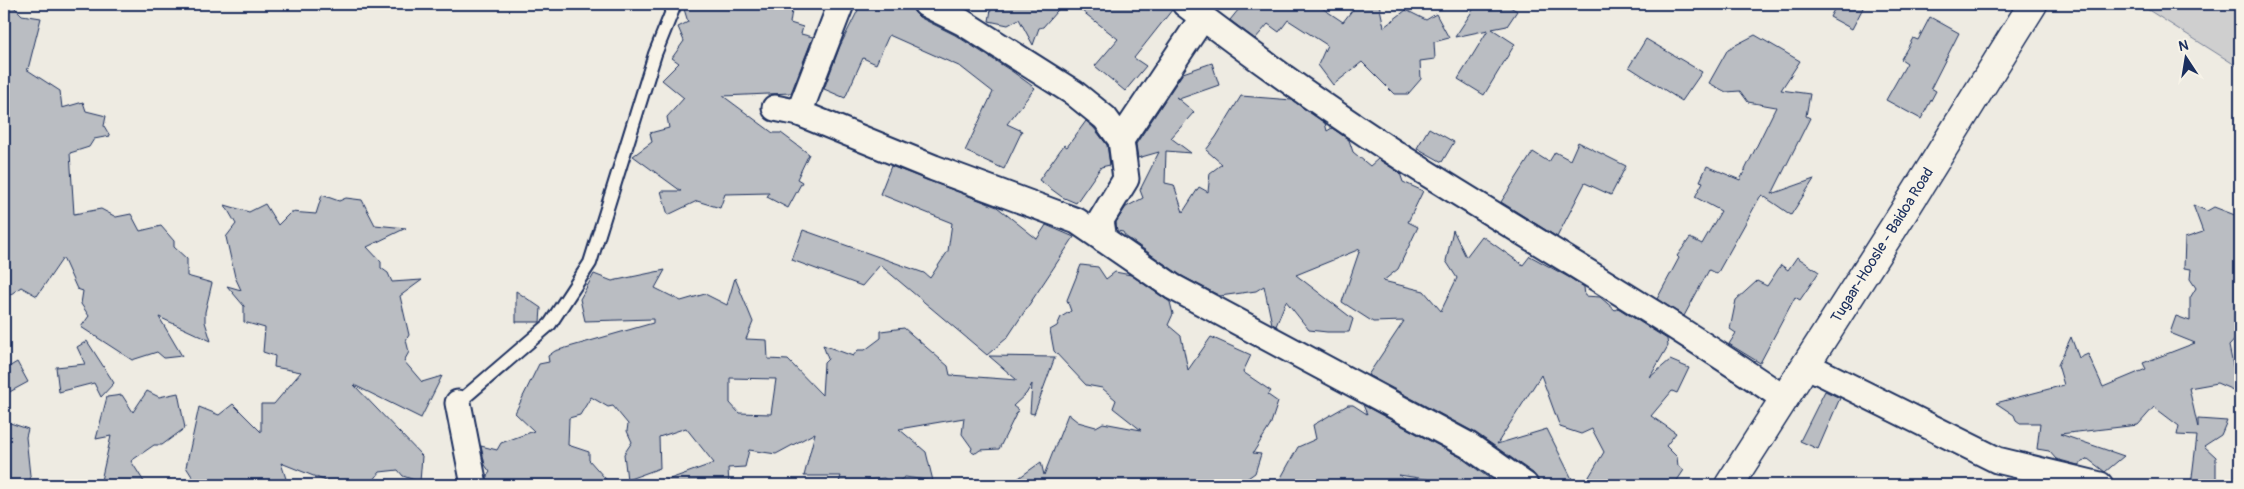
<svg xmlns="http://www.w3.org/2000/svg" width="2244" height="489" viewBox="0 0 2244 489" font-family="Pangolin,sans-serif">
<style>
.green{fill:#cfcfcf;stroke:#757f96}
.building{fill:#babdc2;stroke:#1b2f5e;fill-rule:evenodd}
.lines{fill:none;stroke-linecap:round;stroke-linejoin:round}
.lane-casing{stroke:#1b2f5e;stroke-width:16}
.street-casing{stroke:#1b2f5e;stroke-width:29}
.secondary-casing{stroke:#1b2f5e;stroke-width:31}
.lane{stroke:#f7f3e8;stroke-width:12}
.street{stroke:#f7f3e8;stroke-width:25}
.secondary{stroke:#f7f3e8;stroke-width:28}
.labels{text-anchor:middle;stroke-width:4.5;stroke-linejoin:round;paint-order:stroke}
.street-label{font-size:15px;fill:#1b2f5e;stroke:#f7f3e8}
</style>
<rect width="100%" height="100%" fill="#eeebe2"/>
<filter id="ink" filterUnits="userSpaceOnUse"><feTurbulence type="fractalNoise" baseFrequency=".02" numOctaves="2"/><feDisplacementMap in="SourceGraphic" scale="10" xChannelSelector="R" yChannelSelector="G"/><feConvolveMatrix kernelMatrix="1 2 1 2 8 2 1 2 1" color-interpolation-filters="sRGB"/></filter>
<g filter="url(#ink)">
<!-- green -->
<path class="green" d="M 2139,4 L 2240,4 L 2240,68 Z"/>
<!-- building -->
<path class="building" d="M 4,4 L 11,4 L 22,15 L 41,18 L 28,69 L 26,69 L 60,91 L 62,108 L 83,102 L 86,111 L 106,116 L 104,126 L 110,136 L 94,139 L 89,147 L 70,153 L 74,214 L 101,209 L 116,217 L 131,214 L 140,231 L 161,226 L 174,241 L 174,247 L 187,259 L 187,276 L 212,283 L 205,312 L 205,322 L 211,341 L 159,317 L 182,356 L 164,358 L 157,352 L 132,360 L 81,327 L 89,316 L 81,304 L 83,291 L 77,289 L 63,258 L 37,296 L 21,287 L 4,299 Z
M 698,4 L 754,4 L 774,10 L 775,4 L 793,4 L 790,23 L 803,27 L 801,34 L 813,37 L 791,93 L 723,96 L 773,133 L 781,133 L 809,154 L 797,179 L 802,182 L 788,208 L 767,197 L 769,193 L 725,194 L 720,208 L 697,201 L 668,215 L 661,191 L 681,191 L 633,156 L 652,142 L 650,133 L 669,128 L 667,117 L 684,98 L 662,80 L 679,63 L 672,58 L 684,41 L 678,27 L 688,22 L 684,9 Z
M 861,4 L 908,4 L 912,6 L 914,12 L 919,17 L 955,35 L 1013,72 L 1035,88 L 1007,124 L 1022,131 L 1004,169 L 965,151 L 993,92 L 961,67 L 889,35 L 876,64 L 863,58 L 845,98 L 824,89 L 840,46 Z
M 992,4 L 1063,4 L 1043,27 L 1039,28 L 1033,45 L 1019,19 L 1008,25 L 989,21 Z
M 1073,4 L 1171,4 L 1172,10 L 1134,58 L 1146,66 L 1125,91 L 1095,66 L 1118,39 Z
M 1243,4 L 1316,4 L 1343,22 L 1357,4 L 1379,4 L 1384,27 L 1406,10 L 1426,20 L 1436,14 L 1449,38 L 1434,42 L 1435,59 L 1420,61 L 1421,79 L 1408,94 L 1394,94 L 1362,62 L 1333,85 L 1318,65 L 1327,45 L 1288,20 L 1279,32 L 1268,24 L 1255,39 L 1230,20 Z
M 1477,4 L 1505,4 L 1517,11 L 1507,26 L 1492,29 L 1515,44 L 1484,95 L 1458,79 L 1488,30 L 1455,37 Z
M 1837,4 L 1865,4 L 1852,29 L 1830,17 Z
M 1930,17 L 1959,33 L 1931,88 L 1936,91 L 1921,119 L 1886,100 L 1907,63 L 1901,59 L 1913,38 L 1918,40 Z
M 1755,35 L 1800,61 L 1781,90 L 1810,94 L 1806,116 L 1810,118 L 1772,194 L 1814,179 L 1791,215 L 1762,195 L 1760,197 L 1717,274 L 1709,270 L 1684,316 L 1657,299 L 1679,258 L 1677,256 L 1690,238 L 1702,244 L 1721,211 L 1695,197 L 1703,182 L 1700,181 L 1707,166 L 1740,180 L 1776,107 L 1748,102 L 1740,91 L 1726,92 L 1709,83 L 1728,49 Z
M 1646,39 L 1702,72 L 1682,101 L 1629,67 Z
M 1212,63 L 1219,85 L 1179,99 L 1176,97 L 1194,112 L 1171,138 L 1191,153 L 1166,151 L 1165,183 L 1174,185 L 1183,212 L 1199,187 L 1208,192 L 1210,173 L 1222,164 L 1206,150 L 1216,137 L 1241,96 L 1292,100 L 1325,123 L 1327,131 L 1332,128 L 1349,140 L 1353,152 L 1370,166 L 1378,159 L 1400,173 L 1403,182 L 1423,191 L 1408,222 L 1418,227 L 1398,269 L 1383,281 L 1424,291 L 1441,311 L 1457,278 L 1446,261 L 1453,230 L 1466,257 L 1482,236 L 1523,265 L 1530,256 L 1570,278 L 1584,287 L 1585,296 L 1600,297 L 1615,310 L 1618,308 L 1667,339 L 1668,346 L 1650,377 L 1670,360 L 1689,368 L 1677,393 L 1672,391 L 1651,416 L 1676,433 L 1666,446 L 1677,457 L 1678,466 L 1684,470 L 1674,485 L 1584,485 L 1604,452 L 1592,429 L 1581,434 L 1560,427 L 1541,375 L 1497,444 L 1547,429 L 1575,485 L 1541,485 L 1533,473 L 1476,433 L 1368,375 L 1404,321 L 1373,322 L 1342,302 L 1360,249 L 1296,275 L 1353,319 L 1349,332 L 1327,332 L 1309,330 L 1286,301 L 1276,326 L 1272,324 L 1264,286 L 1256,291 L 1220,296 L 1180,275 L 1125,236 L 1123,232 L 1117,231 L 1116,222 L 1126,207 L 1143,198 L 1140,190 L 1159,152 L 1138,158 L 1136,144 L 1183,73 Z
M 1086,121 L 1094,128 L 1107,145 L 1110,165 L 1101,167 L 1076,203 L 1062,197 L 1039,180 L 1064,145 L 1067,147 Z
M 1429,128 L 1454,142 L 1442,162 L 1417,148 Z
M 1578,142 L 1626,166 L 1611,195 L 1585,183 L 1557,237 L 1501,202 L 1533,152 L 1549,162 L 1555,152 L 1570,160 Z
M 891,166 L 997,207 L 1037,239 L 1046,225 L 1074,237 L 1007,338 L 987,355 L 880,265 L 862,286 L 792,260 L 803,230 L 924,273 L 930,278 L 948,251 L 952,223 L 880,194 Z
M 322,195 L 339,201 L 346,198 L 362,200 L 375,225 L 406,228 L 367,247 L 381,262 L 381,268 L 388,273 L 392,282 L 422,280 L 400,296 L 409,335 L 406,340 L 409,352 L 404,361 L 422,382 L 442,376 L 421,418 L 354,385 L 422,456 L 420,482 L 403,476 L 398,470 L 380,472 L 370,485 L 336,485 L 281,463 L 288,485 L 240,480 L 232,485 L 192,485 L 193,478 L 186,467 L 199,407 L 219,415 L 233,404 L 261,432 L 261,404 L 274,404 L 301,372 L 274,367 L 275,356 L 263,352 L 265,328 L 244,322 L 244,306 L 227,286 L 241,290 L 235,277 L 226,237 L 236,224 L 225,205 L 249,212 L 265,204 L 278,225 L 291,212 L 316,214 Z
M 2193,205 L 2207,211 L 2214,207 L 2240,217 L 2240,334 L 2229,346 L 2234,370 L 2240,380 L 2240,393 L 2217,383 L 2189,388 L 2198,428 L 2198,419 L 2227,421 L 2221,435 L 2204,446 L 2216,457 L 2216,485 L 2191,485 L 2197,436 L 2177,435 L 2179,426 L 2154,407 L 2138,425 L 2060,434 L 2124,456 L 2105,472 L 2088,459 L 2078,465 L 2056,459 L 2049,451 L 2037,449 L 2040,423 L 2020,423 L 2016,420 L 2014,415 L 1996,403 L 2064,385 L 2058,365 L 2071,337 L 2079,358 L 2088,354 L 2103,387 L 2146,369 L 2143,363 L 2195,343 L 2170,333 L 2176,316 L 2190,321 L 2190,298 L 2196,288 L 2190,279 L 2191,269 L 2184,268 L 2185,238 L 2203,232 Z
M 1797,257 L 1819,272 L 1800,300 L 1795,297 L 1760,363 L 1729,344 L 1736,333 L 1730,329 L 1736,300 L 1757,281 L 1767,286 L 1781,265 L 1788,270 Z
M 1081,265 L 1098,267 L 1106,279 L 1115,272 L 1131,275 L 1170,302 L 1173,314 L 1168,325 L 1181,336 L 1188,370 L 1211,337 L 1251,355 L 1243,372 L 1271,391 L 1268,395 L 1278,402 L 1270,426 L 1253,453 L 1261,454 L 1255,473 L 1245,480 L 1236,482 L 1234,485 L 1009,485 L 1041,462 L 1044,475 L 1068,414 L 1078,422 L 1096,427 L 1103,423 L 1141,430 L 1113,408 L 1116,400 L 1102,388 L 1086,385 L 1054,351 L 1050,330 L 1057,326 L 1061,317 L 1071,311 L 1067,300 Z
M 665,270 L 655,288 L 681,301 L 705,294 L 727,305 L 735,278 L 753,322 L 746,339 L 767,340 L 768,359 L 788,360 L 822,395 L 824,363 L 828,359 L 823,345 L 853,356 L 858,350 L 865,350 L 881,338 L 881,331 L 904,328 L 948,366 L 950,375 L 1017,380 L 989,356 L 1055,357 L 1034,414 L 1030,413 L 1032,384 L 1026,394 L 1013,406 L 1018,410 L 999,449 L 980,450 L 976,453 L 971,451 L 972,448 L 962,434 L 964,418 L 899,429 L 926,452 L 933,481 L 905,477 L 893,485 L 884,478 L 867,480 L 864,485 L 838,485 L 841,476 L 804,476 L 815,433 L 776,454 L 749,450 L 745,467 L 728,468 L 729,485 L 709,483 L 703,485 L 660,485 L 659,483 L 714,463 L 686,428 L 659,437 L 660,468 L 627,480 L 624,454 L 632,442 L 627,431 L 628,424 L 613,406 L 608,407 L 591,397 L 580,415 L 569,418 L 568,445 L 589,452 L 589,460 L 611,485 L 488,485 L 487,476 L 490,472 L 485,465 L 481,446 L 497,450 L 501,443 L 534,431 L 515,413 L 539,364 L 549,362 L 548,356 L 555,351 L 653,323 L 653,319 L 585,321 L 580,299 L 594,274 L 612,281 ZM 730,378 L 776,379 L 771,414 L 739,413 L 730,403 Z
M 516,291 L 541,308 L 540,322 L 516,322 Z
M 87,341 L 114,383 L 101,397 L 94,383 L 59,392 L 56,367 L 85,364 L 77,347 Z
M 17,362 L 28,382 L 4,395 L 4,370 Z
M 147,391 L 159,397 L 178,393 L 185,428 L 162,445 L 154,445 L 131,461 L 146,485 L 100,485 L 111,436 L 96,439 L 107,397 L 122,395 L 133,412 Z
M 1825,391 L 1840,398 L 1818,449 L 1800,441 Z
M 1348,405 L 1353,405 L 1367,414 L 1363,405 L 1460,457 L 1489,478 L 1488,485 L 1465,485 L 1399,475 L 1412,485 L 1277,485 L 1298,447 L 1316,439 L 1313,425 Z
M 4,421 L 28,429 L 26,437 L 31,485 L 11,485 L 4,471 Z"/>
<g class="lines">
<!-- lane casing -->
<g class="lane-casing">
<path id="lane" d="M 458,403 L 550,324 L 590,263 L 655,54 L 675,4"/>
</g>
<!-- street casing -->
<g class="street-casing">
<path id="street" d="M 926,4 L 962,22 L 1074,93 L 1105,118 L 1121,140 L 1126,179 L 1101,220 L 1104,240
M 1185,4 C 1261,62 1339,118 1420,169 C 1542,245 1666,318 1785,399
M 775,108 L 799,113 L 934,168 L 1077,221 L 1173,287 L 1468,445 L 1525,485
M 799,113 L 841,4
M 1121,140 L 1203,17
M 1806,365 L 1997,460 L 2100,485
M 458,403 L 474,485"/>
</g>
<!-- secondary casing -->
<g class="secondary-casing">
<path id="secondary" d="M 1729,485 L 1903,213 L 2033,4"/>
</g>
<!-- lane -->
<use href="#lane" class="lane"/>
<!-- street -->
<use href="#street" class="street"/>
<!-- secondary -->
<use href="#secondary" class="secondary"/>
</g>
</g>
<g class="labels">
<!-- street labels -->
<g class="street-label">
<text transform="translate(1882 245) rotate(-58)" y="5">Tugaar-Hoosle - Baidoa Road</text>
</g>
</g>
<!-- margin -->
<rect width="2244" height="489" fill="none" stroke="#f7f3e8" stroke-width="20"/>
<rect x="10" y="10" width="2224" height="469" fill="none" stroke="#1b2f5e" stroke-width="2" filter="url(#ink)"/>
<!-- north arrow -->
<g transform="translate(2186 58) rotate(348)" stroke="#f7f3e8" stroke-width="4" paint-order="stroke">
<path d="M0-4L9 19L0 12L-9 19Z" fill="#1b2f5e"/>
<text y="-8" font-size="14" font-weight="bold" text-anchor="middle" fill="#1b2f5e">N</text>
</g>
</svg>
